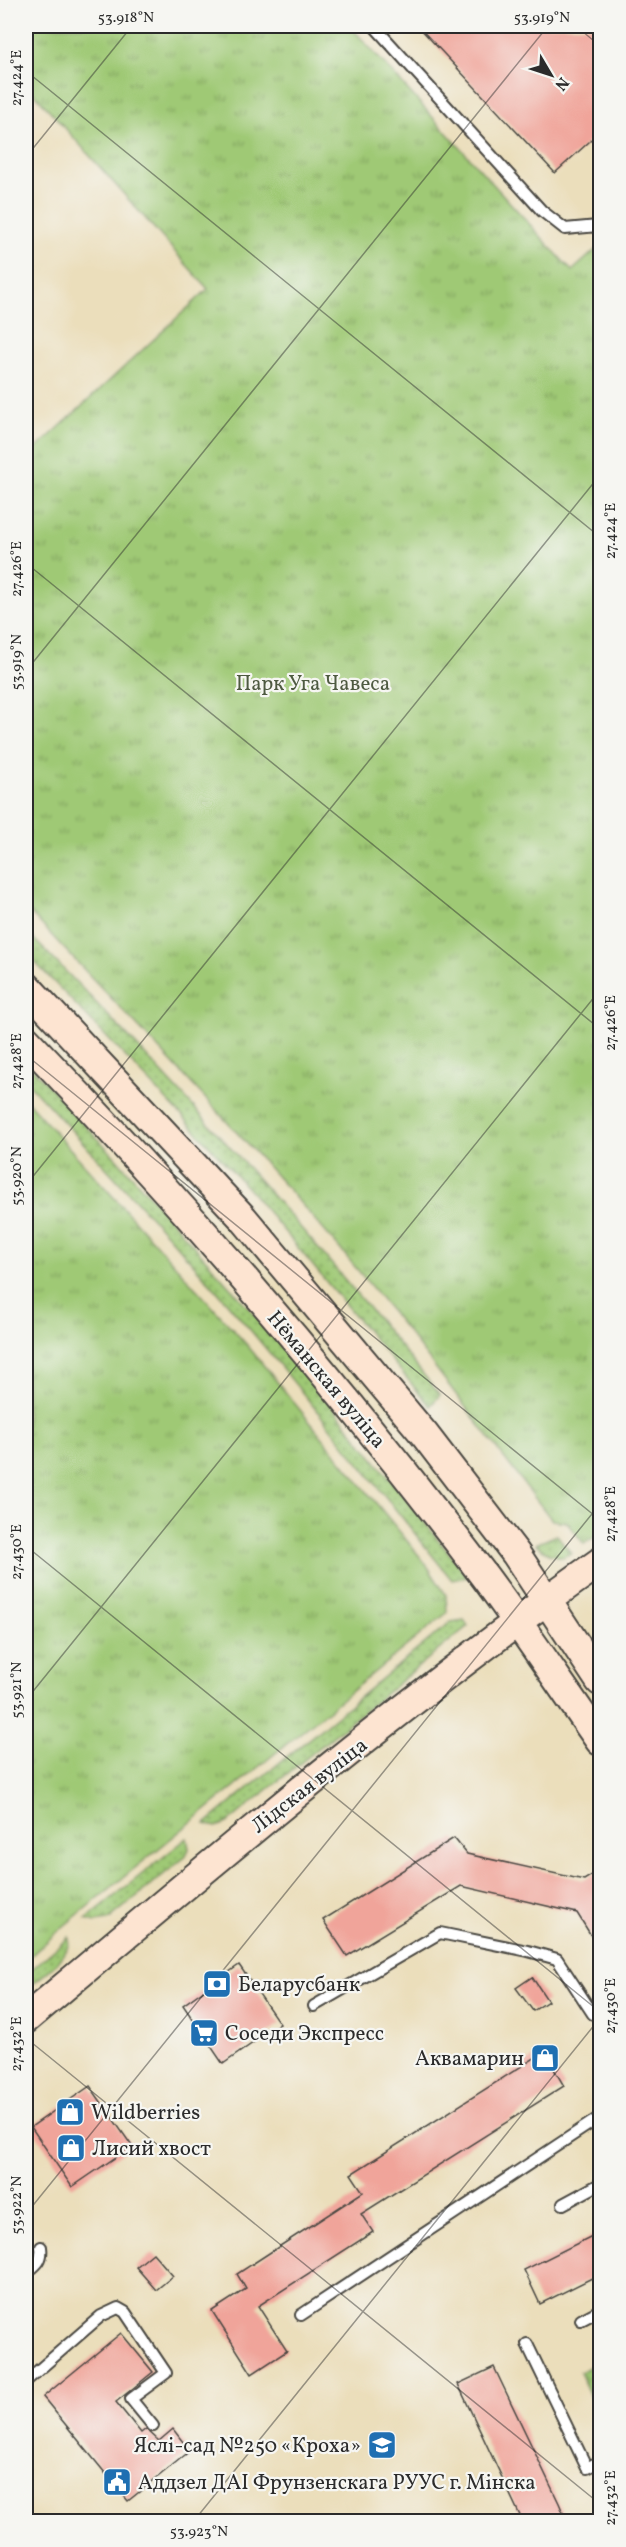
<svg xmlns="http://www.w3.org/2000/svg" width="626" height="2547" viewBox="0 0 626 2547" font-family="Vollkorn,serif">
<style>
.grass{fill:url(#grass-dots);stroke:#657a50;stroke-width:1.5}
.park{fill:url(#park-tufts);stroke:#657a50;stroke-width:1.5}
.building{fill:#f0a49a}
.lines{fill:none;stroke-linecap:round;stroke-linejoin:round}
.service-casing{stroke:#484641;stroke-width:14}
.secondary-casing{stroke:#484641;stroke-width:32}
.service{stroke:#fff;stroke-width:10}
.secondary{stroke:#fde4d1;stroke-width:28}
.ticks{fill:none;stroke:#2b2b2b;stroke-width:1.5;stroke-opacity:0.45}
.labels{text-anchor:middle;stroke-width:4.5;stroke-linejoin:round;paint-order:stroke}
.park-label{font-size:21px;fill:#4e5a41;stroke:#f6f6f2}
.street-label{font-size:21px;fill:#2b2b2b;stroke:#f6f6f2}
.poi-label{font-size:21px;fill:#2b2b2b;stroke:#f6f6f2;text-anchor:start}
.neatline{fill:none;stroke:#2b2b2b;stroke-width:2}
.ticks-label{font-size:15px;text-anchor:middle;fill:#2b2b2b}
</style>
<defs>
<pattern id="grass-dots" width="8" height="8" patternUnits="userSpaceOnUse" patternTransform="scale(1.5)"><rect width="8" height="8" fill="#9fc975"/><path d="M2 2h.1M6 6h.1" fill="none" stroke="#82a360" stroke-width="1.8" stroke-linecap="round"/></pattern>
<pattern id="park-tufts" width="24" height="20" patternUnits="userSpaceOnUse" patternTransform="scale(1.5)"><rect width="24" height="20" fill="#9fc975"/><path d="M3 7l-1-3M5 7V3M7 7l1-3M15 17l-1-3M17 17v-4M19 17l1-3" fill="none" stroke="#82a360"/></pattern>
</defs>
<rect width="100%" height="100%" fill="#f6f6f2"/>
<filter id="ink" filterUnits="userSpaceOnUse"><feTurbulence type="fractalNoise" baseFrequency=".0167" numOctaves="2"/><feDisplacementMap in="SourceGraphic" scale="12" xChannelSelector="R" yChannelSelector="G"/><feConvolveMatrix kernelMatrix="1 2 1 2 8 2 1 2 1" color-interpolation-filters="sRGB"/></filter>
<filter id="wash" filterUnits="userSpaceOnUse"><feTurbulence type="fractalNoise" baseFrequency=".008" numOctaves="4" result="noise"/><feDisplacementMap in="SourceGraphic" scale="24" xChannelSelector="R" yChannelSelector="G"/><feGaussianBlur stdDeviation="1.35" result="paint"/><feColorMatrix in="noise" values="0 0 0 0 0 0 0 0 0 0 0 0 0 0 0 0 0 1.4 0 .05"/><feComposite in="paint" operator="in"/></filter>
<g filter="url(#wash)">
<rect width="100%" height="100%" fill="#ebdebb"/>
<!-- grass -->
<path class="grass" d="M 26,931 C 172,1078 310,1233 440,1395 L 430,1406 L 253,1194 L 186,1120 L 26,953 Z
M 26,1062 L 117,1159 L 301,1367 L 468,1577 L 452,1580 C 374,1483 298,1384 216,1290 C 154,1219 90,1150 26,1081 Z
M 557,1535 L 571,1553 L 563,1557 L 549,1554 L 536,1544 Z
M 464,1620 L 468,1626 L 227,1823 L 216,1827 L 205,1824 L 451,1622 Z
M 187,1838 L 189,1849 L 185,1857 L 108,1920 L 95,1922 L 86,1919 Z
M 69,1937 C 71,1959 40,1976 26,1989 L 26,1974 Z"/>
<!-- park -->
<path class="park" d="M 26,26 L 350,26 L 572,271 L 600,246 L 600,1533 L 584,1544 L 567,1522 L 552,1520 C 478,1425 407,1326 328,1235 C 231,1122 127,1016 26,908 L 26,458 L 208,289 L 26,84 Z
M 26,1100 L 247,1345 L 426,1564 L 446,1595 L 447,1613 L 64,1926 L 26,1960 Z
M 600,2362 L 600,2419 L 579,2372 Z"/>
<g id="blocks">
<!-- building -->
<path class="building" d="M 418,26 L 600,26 L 600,132 L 555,173 Z
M 454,1838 L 467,1854 L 584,1880 L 600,1870 L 600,1950 L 577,1913 L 461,1886 L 347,1956 L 323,1920 Z
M 239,1965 L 280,2024 L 223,2064 L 183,2005 Z
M 532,1977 L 548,2001 L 533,2011 L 516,1988 Z
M 544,2052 L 564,2086 L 361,2214 L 373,2232 L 258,2306 L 287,2351 L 252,2374 L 212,2311 L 246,2289 L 237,2274 L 363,2192 L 351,2174 Z
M 90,2086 L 132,2146 L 72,2187 L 31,2127 Z
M 600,2232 L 600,2274 L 540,2304 L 524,2270 Z
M 153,2253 L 173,2276 L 156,2290 L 136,2267 Z
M 121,2333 L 153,2372 L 116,2402 L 141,2433 L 146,2429 L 159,2441 L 173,2429 L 190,2451 L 128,2501 L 43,2397 Z
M 494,2367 L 559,2503 L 567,2522 L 523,2522 L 458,2384 Z"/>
</g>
</g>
<g filter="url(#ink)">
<use href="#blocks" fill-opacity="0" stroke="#484641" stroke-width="1.5"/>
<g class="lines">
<!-- service casing -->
<g class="service-casing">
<path id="service" d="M 374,26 L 542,211 L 565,229 L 598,226 L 600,223
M 314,2006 L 440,1933 L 528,1951 L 557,1959 L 593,2014
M 563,2204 L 600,2184
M 26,2273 C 36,2265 43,2261 41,2247
M 301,2315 L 600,2117
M 581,2320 L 600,2310
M 527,2344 L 587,2468 L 600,2461
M 26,2381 L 101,2316 L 118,2308 L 125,2312 L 166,2373 L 131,2399 L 153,2426"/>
</g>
<!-- secondary casing -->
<g class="secondary-casing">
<path id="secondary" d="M 26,986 L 243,1218 L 424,1434 L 516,1554 L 600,1681
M 26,1040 C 189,1209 343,1389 485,1577 C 525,1631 562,1687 600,1741
M 26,2019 C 213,1862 400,1703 600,1562"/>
</g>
<!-- service -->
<use href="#service" class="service"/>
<!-- secondary -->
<use href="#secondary" class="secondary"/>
</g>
</g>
<!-- ticks -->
<path class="ticks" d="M 576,26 L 600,46M 26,71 L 600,537M 26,157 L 132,26M 26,563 L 600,1029M 26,671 L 548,26M 26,1055 L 600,1520M 26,1185 L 600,475M 26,1546 L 600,2012M 26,1700 L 600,990M 26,2038 L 600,2504M 26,2214 L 600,1504M 193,2522 L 600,2018"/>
<!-- icons -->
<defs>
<g id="bank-square" transform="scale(1.5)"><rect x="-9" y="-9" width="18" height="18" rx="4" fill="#1f6fb2" stroke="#f6f6f2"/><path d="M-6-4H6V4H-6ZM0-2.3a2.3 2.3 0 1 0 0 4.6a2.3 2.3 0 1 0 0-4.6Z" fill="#fff"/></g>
<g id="supermarket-square" transform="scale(1.5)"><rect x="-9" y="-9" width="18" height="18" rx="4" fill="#1f6fb2" stroke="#f6f6f2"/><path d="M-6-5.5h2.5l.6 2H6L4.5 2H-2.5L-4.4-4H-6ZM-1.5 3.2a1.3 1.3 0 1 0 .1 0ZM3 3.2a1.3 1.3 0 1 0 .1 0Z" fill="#fff"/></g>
<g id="shop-square" transform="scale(1.5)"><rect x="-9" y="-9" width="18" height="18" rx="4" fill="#1f6fb2" stroke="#f6f6f2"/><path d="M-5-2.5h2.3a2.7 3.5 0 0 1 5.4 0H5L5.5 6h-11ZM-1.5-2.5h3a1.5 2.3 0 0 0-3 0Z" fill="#fff"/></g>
<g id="school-square" transform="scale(1.5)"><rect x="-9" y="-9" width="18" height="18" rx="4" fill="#1f6fb2" stroke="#f6f6f2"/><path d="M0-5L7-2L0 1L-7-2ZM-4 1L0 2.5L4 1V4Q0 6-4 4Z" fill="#fff"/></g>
<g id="civic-square" transform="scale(1.5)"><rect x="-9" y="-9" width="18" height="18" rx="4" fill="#1f6fb2" stroke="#f6f6f2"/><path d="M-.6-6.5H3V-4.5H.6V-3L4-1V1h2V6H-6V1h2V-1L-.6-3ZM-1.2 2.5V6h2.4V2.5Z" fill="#fff"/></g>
</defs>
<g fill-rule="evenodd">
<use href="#bank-square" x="217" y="1984"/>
<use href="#supermarket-square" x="204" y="2033"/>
<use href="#shop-square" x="545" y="2058"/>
<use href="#shop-square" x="70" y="2112"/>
<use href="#shop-square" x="71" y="2148"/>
<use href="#school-square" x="382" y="2445"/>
<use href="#civic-square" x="117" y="2482"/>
</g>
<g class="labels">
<!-- park labels -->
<g class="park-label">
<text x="313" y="690">Парк Уга Чавеса</text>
</g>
<!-- street labels -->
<g class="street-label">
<text transform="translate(327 1379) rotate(50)" y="7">Нёманская вуліца</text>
<text transform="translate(309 1785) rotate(-38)" y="7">Лідская вуліца</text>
</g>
<!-- poi labels -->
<g class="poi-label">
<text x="238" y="1991">Беларусбанк</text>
<text x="225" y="2040">Соседи Экспресс</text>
<text x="524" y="2065" text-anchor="end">Аквамарин</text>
<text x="91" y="2119">Wildberries</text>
<text x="92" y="2155">Лисий хвост</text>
<text x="361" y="2452" text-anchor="end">Яслі-сад №250 «Кроха»</text>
<text x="138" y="2489">Аддзел ДАІ Фрунзенскага РУУС г. Мінска</text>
</g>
</g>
<!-- margin -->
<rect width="626" height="2547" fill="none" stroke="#f6f6f2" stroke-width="66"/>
<!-- north arrow -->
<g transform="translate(551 75) rotate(129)" stroke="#f6f6f2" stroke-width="4.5" paint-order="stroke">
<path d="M0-4.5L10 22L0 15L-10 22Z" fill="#2b2b2b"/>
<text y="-9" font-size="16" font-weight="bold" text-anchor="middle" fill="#2b2b2b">N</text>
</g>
<rect x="33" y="33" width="560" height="2481" class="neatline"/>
<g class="ticks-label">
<text x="126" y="22">53.918°N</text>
<text x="542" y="22">53.919°N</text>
<text transform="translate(16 78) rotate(-90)" y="5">27.424°E</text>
<text transform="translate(610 531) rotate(-90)" y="5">27.424°E</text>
<text transform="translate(16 569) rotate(-90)" y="5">27.426°E</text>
<text transform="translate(16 662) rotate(-90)" y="5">53.919°N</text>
<text transform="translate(610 1023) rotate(-90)" y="5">27.426°E</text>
<text transform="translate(16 1061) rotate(-90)" y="5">27.428°E</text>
<text transform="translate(16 1176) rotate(-90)" y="5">53.920°N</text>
<text transform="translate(610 1514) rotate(-90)" y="5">27.428°E</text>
<text transform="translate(16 1552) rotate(-90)" y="5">27.430°E</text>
<text transform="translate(16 1690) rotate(-90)" y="5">53.921°N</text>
<text transform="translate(610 2006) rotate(-90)" y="5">27.430°E</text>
<text transform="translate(16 2044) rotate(-90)" y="5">27.432°E</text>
<text transform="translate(16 2205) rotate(-90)" y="5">53.922°N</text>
<text transform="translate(610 2498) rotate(-90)" y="5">27.432°E</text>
<text x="199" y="2536">53.923°N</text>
</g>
</svg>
